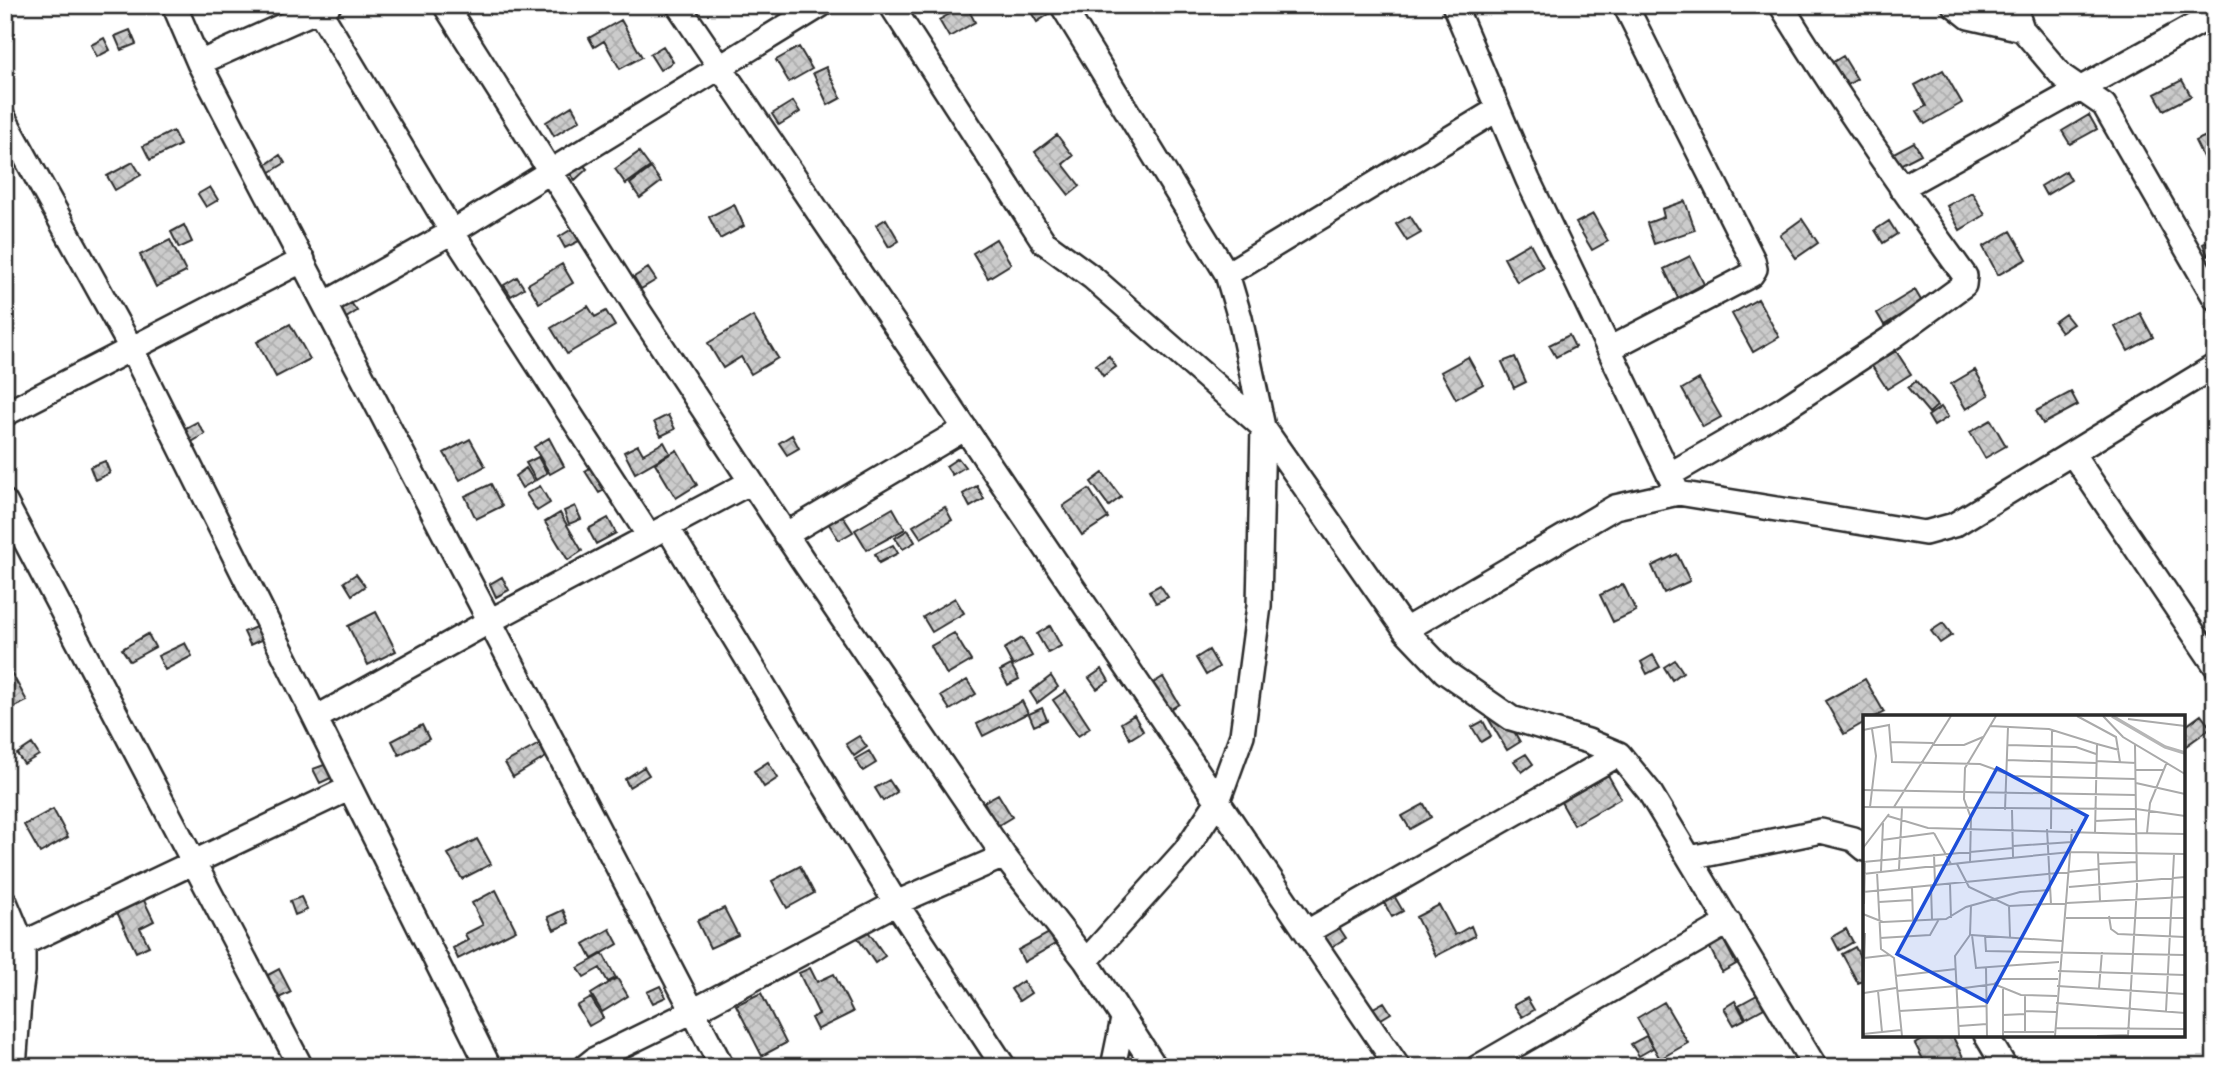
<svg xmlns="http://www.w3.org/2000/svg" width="2220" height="1072" viewBox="0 0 2220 1072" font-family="Sriracha,sans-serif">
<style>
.building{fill:url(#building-cross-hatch);stroke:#2b2b2b;stroke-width:2}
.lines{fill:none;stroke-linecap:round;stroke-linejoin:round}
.minor-casing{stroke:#2b2b2b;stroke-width:28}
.minor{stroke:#fff;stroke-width:23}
.inset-river{fill:none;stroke:#b6b6b6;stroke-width:3.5}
.inset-road{fill:none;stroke:#aaa;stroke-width:2}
.view{fill:#1d4ed8;fill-opacity:0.15;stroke:#1d4ed8;stroke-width:3.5}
.inset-edge{fill:none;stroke:#2b2b2b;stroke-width:3.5}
</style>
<defs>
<pattern id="building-cross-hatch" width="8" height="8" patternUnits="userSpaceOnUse" patternTransform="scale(1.75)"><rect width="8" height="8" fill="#cbcbcb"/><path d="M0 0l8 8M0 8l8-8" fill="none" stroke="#aeaeae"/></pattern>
</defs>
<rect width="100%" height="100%" fill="#fff"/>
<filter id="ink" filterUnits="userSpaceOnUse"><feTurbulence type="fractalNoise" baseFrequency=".0143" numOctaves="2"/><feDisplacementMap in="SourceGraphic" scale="14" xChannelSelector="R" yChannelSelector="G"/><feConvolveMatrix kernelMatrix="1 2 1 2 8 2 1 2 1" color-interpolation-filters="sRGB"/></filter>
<g filter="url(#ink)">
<!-- building -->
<path class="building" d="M 966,5 L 975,22 L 949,37 L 939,20 Z
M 1035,5 L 1048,5 L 1052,12 L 1037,22 L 1029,9 Z
M 621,20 L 642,57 L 620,69 L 604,41 L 594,47 L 589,38 Z
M 130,30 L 136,44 L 121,50 L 115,36 Z
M 104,38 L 110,50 L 97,57 L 91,45 Z
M 663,46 L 673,62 L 660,70 L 650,54 Z
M 799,47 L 812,69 L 789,82 L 776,60 Z
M 1843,56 L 1857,79 L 1843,88 L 1828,65 Z
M 826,67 L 841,98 L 828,105 L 813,73 Z
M 1943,70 L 1962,103 L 1925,124 L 1917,111 L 1926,106 L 1915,85 Z
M 2182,80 L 2191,96 L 2164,110 L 2155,94 Z
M 793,101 L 800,112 L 779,125 L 772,114 Z
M 572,106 L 580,120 L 554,136 L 546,122 Z
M 2089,115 L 2097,129 L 2070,144 L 2062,131 Z
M 173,131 L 180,145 L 150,160 L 143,146 Z
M 2215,132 L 2215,158 L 2206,163 L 2195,141 Z
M 1057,135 L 1073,156 L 1063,164 L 1080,186 L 1069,195 L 1035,152 Z
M 1914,142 L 1921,154 L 1896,167 L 1890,155 Z
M 639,152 L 650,167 L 626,184 L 615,169 Z
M 280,155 L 285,163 L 269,173 L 264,166 Z
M 578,159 L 587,169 L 575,180 L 566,169 Z
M 133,162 L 141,175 L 115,190 L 107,176 Z
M 651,168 L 661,182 L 640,198 L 630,184 Z
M 2066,171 L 2071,180 L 2046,195 L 2041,186 Z
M 210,187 L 218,200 L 206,207 L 198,194 Z
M 1972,192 L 1985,215 L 1960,230 L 1947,206 Z
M 1685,201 L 1695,230 L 1654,244 L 1647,223 L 1664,217 L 1662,209 Z
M 734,204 L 744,226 L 720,239 L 709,217 Z
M 1593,214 L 1608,241 L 1592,250 L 1576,223 Z
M 1410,216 L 1421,233 L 1407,241 L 1396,224 Z
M 886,219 L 899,241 L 889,247 L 876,225 Z
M 1802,219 L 1818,243 L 1796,258 L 1780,235 Z
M 1889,221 L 1897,234 L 1883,243 L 1875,230 Z
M 184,225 L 192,242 L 179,248 L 171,232 Z
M 572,229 L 579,241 L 565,248 L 559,237 Z
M 2011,231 L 2027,259 L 1998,275 L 1983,247 Z
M 2215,238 L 2215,253 L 2208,256 L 2203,244 Z
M 996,239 L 1011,264 L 988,278 L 973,253 Z
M 170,240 L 186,272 L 156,287 L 140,255 Z
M 1530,243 L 1543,267 L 1517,282 L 1504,258 Z
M 1690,256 L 1704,284 L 1678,298 L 1664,269 Z
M 562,264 L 573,283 L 539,303 L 528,284 Z
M 648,268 L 656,280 L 641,289 L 634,277 Z
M 517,277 L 524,288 L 511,296 L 504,285 Z
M 1915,290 L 1922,302 L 1884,325 L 1877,313 Z
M 1758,299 L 1779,337 L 1753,352 L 1732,314 Z
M 349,300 L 357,311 L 343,320 L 336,308 Z
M 588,306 L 595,317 L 606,311 L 615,326 L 567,354 L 551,328 Z
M 2140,313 L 2153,337 L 2128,351 L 2115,327 Z
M 2065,314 L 2073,324 L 2061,332 L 2054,322 Z
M 753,316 L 778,358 L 751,374 L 741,357 L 723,368 L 708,343 Z
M 290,324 L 310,359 L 276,377 L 257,342 Z
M 1569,335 L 1575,347 L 1556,357 L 1549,345 Z
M 1896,351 L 1911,374 L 1887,389 L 1872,366 Z
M 1109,356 L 1116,367 L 1103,376 L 1096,365 Z
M 1468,357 L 1483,384 L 1456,399 L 1441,372 Z
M 1515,357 L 1526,382 L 1514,388 L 1502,362 Z
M 1975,370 L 1989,395 L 1966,409 L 1951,384 Z
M 1699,379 L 1721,417 L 1703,427 L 1682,389 Z
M 1916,381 L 1937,406 L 1929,413 L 1908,388 Z
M 2071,392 L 2078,405 L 2043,424 L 2036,411 Z
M 1941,407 L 1948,417 L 1934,426 L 1928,416 Z
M 668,415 L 675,429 L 661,436 L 654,422 Z
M 1991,420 L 2006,446 L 1985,458 L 1970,432 Z
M 197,422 L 205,434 L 190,443 L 182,430 Z
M 792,435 L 799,448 L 787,455 L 779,443 Z
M 549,438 L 564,466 L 550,474 L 534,447 Z
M 470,439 L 485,466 L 460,480 L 444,453 Z
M 664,442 L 670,453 L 635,473 L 624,452 L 638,445 L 643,454 Z
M 677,450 L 697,485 L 676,498 L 655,463 Z
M 538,457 L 547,473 L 536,480 L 526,463 Z
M 958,458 L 965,467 L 952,475 L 946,466 Z
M 605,459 L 619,482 L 599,493 L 585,471 Z
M 105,461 L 110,473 L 95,480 L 90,467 Z
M 526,468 L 534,481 L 522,488 L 515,476 Z
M 1103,473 L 1121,497 L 1109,506 L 1091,482 Z
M 491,484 L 502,506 L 476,519 L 465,496 Z
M 540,486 L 550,503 L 537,511 L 526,494 Z
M 977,486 L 984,499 L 970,507 L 963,494 Z
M 1089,489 L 1108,518 L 1082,535 L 1063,506 Z
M 575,506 L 581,519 L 569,524 L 564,511 Z
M 945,507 L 952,520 L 921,538 L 913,526 Z
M 893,508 L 905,529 L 867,550 L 855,530 Z
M 838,509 L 853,532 L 839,540 L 825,518 Z
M 560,513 L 582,551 L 568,560 L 545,522 Z
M 608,518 L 616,533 L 596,544 L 588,529 Z
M 908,530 L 915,542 L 903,549 L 895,538 Z
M 893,545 L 898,553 L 879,563 L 875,554 Z
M 1677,554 L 1690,581 L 1664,593 L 1652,566 Z
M 356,574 L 365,586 L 352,595 L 344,582 Z
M 502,577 L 509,590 L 496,597 L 490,584 Z
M 1623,584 L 1636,611 L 1613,622 L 1600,595 Z
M 1160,585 L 1168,597 L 1156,603 L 1149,591 Z
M 955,598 L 964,613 L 932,632 L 923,617 Z
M 376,612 L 396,651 L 368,665 L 348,626 Z
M 1943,623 L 1952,635 L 1940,643 L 1931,631 Z
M 258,626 L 265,638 L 250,645 L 244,632 Z
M 1050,626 L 1061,646 L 1048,653 L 1037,634 Z
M 954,633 L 971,661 L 947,675 L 931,646 Z
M 148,634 L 155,647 L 130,661 L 122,649 Z
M 1022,638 L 1032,656 L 1013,666 L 1004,649 Z
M 185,643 L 192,656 L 165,670 L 158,656 Z
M 1209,650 L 1219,667 L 1206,675 L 1196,658 Z
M 1653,655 L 1660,667 L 1647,674 L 1641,662 Z
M 1675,660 L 1683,672 L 1672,680 L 1664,667 Z
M 5,661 L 27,701 L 10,709 L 5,700 Z
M 1011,665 L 1019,679 L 1008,685 L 1000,671 Z
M 1102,669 L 1109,681 L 1097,689 L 1089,678 Z
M 1051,676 L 1058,687 L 1037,703 L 1030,692 Z
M 1163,677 L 1179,704 L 1166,712 L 1150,685 Z
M 1865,679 L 1884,712 L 1875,717 L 1865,717 L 1865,722 L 1844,734 L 1825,701 Z
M 967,680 L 976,694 L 950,710 L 941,696 Z
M 1066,691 L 1090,728 L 1078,736 L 1053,700 Z
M 1022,701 L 1028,713 L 983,736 L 977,724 Z
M 1498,703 L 1520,742 L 1507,750 L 1484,711 Z
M 1042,708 L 1047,720 L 1034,726 L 1029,714 Z
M 1134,715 L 1143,731 L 1130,739 L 1121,723 Z
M 2201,715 L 2211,728 L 2183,748 L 2183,728 Z
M 1483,721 L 1491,736 L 1481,742 L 1472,727 Z
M 422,725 L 429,739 L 399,755 L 392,741 Z
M 859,736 L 867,747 L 854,756 L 846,744 Z
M 32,744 L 39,755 L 24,764 L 17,754 Z
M 539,744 L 546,757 L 513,777 L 505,763 Z
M 869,751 L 876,763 L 863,771 L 855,759 Z
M 1526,754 L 1533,764 L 1522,772 L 1514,761 Z
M 768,762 L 778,778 L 764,787 L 754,771 Z
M 327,764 L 333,777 L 320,783 L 313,769 Z
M 644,767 L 649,775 L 629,787 L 625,779 Z
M 1608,775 L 1621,798 L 1574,825 L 1561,802 Z
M 889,780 L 897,792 L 883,801 L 875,788 Z
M 998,794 L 1012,817 L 997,826 L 984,802 Z
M 1424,804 L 1431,817 L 1410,829 L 1402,816 Z
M 53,809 L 68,837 L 40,853 L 24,825 Z
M 477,839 L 491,864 L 462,879 L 448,854 Z
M 800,866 L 814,893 L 787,908 L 772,881 Z
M 134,880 L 154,921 L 140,928 L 149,946 L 136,952 L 113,904 Z
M 496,890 L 516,930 L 458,959 L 453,948 L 468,940 L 465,934 L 483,925 L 472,903 Z
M 1393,894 L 1403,911 L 1392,917 L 1383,901 Z
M 301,897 L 307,910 L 295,915 L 290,901 Z
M 1439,905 L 1455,935 L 1471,926 L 1475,936 L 1436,956 L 1416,917 Z
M 724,908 L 738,935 L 710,948 L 697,921 Z
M 563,910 L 569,923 L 554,930 L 548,917 Z
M 1338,926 L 1346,938 L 1328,949 L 1320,938 Z
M 865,927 L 885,956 L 875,963 L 855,934 Z
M 610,929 L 618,944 L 592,959 L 584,944 Z
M 1846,929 L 1853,942 L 1839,950 L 1832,937 Z
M 1049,933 L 1055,944 L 1024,962 L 1018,950 Z
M 1722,937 L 1736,964 L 1722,972 L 1708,944 Z
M 1855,947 L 1865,966 L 1865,980 L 1858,983 L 1842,954 Z
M 603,954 L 616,978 L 608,982 L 600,968 L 584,977 L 578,968 Z
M 810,968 L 817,982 L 834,974 L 853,1012 L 817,1030 L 811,1018 L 819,1014 L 799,973 Z
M 279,969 L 291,992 L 277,999 L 266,976 Z
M 617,978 L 628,996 L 602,1012 L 591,994 Z
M 1023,981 L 1031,993 L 1019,1001 L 1011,989 Z
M 660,986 L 666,997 L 653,1003 L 647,992 Z
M 761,993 L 786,1043 L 762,1056 L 736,1005 Z
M 1757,995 L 1764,1008 L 1746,1018 L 1739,1005 Z
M 591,998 L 603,1018 L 589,1026 L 577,1006 Z
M 1527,998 L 1534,1010 L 1522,1017 L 1514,1005 Z
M 1735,1001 L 1745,1019 L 1734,1025 L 1724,1008 Z
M 1384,1002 L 1391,1013 L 1376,1022 L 1370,1010 Z
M 1664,1002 L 1688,1043 L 1660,1059 L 1637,1018 Z
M 1932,1035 L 1952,1035 L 1968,1067 L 1927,1067 L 1915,1044 Z
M 1646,1036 L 1653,1048 L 1639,1056 L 1631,1044 Z"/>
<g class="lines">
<!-- minor casing -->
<g class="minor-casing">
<path id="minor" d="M 174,5 L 199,63 L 722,1067
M 445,5 L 640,313 L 804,562 L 1004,856
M 678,5 L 1398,1067
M 891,5 L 1044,242 L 1093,278 L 1263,427 L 1405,630 L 1445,672 L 1511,718 L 1588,741 L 1619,754 L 1649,791 L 1815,1067
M 1062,5 L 1227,274 L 1240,318 L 1263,427 L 1259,606 L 1242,735 L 1218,801 L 1185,851 L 1086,961
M 1454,5 L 1528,180 L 1675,487
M 1954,5 L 1969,17 L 2022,29
M 2014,5 L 2022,29 L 2062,76 L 2104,105 L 2215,298
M 319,10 L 452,232 L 649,536
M 199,63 L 329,5
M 5,120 L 131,348 L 489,1067
M 1901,188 L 2215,14
M 1227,274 L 1498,109
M 326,303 L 452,232 L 821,5
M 1609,349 L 1751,275 L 1755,269 L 1753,260 L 1625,5
M 5,414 L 303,260
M 2072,453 L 2215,665
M 1669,475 L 1783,409 L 1894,336 L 1964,285 L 1965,276 C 1901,188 1839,99 1781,5
M 5,502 L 301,1067
M 667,527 L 896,903 L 1004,1067
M 785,535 L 964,429
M 1405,630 L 1615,507 L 1678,493 L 1925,533 L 1954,525 L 2215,366
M 316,718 L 490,621 L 751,482
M 1690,858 L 1821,831 L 1853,839 L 1865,849
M 5,902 L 23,945 L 23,972 L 19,1001 L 14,1067
M 1307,932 L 1619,754
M 5,952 L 350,788
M 1986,1035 L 2005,1067
M 585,1067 L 595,1059 L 693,1011 L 896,903 L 1004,856 L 1086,961 L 1155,1067
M 1113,1067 L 1123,1019
M 1478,1067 L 1729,922"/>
</g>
<!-- minor -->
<use href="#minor" class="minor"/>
</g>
</g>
<!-- overview -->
<g transform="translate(1863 715)">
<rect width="322" height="322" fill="#fff"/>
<path class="inset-river" d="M 249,1 L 302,32 L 322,38"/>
<path class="inset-road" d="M 214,1 L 253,22 L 257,47M 240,1 L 260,22 L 322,59M 265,4 L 322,11M 127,11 L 186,14 L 234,29 L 232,118M 0,15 L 26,10 L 29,47 L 117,49 L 150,61 L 273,64M 27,27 L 70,28M 234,29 L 256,35M 69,30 L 101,30 L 120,22M 145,30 L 213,32 L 233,39M 144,45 L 233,48M 233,46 L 273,48M 273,55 L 300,55M 273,68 L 322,79M 0,75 L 273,80M 0,92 L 273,94 L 322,101M 7,92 L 13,41 L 9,14M 31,92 L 88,1M 142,95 L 145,12M 149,95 L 150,142M 25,101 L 65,113 L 273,119M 232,106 L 273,104M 322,107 L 322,145M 184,114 L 188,189M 188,114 L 189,15M 71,118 L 88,149M 273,118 L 322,119M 284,118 L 287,88 L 304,47M 19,125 L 71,118M 150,131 L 209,127M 0,133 L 26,99M 235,138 L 237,186M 71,139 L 72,170M 0,147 L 150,133M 107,147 L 208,137 L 322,139M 94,149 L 106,172 L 146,191 L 322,182M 236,149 L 273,147M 36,154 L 39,93M 18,156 L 20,108M 14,157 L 18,234 L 31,243 L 39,321M 0,159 L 107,147 L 108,103 L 101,84 L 102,53 L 133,1M 87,169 L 88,203M 68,171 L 69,205M 206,172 L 322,162M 49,173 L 50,206M 0,177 L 236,154M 16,187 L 49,185M 1,189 L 2,147M 146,191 L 147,222M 0,199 L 20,207 L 83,204 L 103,192 L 157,177 L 187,175M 246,201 L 248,214 L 255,219 L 322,222M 203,203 L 322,203M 108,220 L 199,226M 109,220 L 113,253 L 196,247M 122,220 L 123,236 L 322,240M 17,223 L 67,220 L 76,204M 1,243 L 27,240M 123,252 L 124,321M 195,256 L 322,260M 32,261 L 93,254M 131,269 L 138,264 L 195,264M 194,271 L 322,279M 236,273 L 239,237M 94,274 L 131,269 L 158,280 L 194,281M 140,274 L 140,321M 15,276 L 19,317M 34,276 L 94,271M 1,278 L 33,273M 0,279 L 2,218M 193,288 L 322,298M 36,296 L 124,291M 162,296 L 193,297M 303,296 L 311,139M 140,300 L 162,299M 96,311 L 124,309M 192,313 L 322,314M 140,317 L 191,317M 162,317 L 162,281M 0,319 L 38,315M 96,321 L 92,241 L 107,220 L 108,190M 192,321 L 209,114M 234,321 L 265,320M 265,321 L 274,172 L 272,30"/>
<path class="view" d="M 134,53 L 224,101 L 124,287 L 34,239 Z"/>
<rect width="322" height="322" class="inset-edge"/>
</g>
<!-- margin -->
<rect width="2220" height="1072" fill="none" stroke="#fff" stroke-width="28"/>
<rect x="14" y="14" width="2192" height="1044" fill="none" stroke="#2b2b2b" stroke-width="2.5" filter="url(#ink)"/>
</svg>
